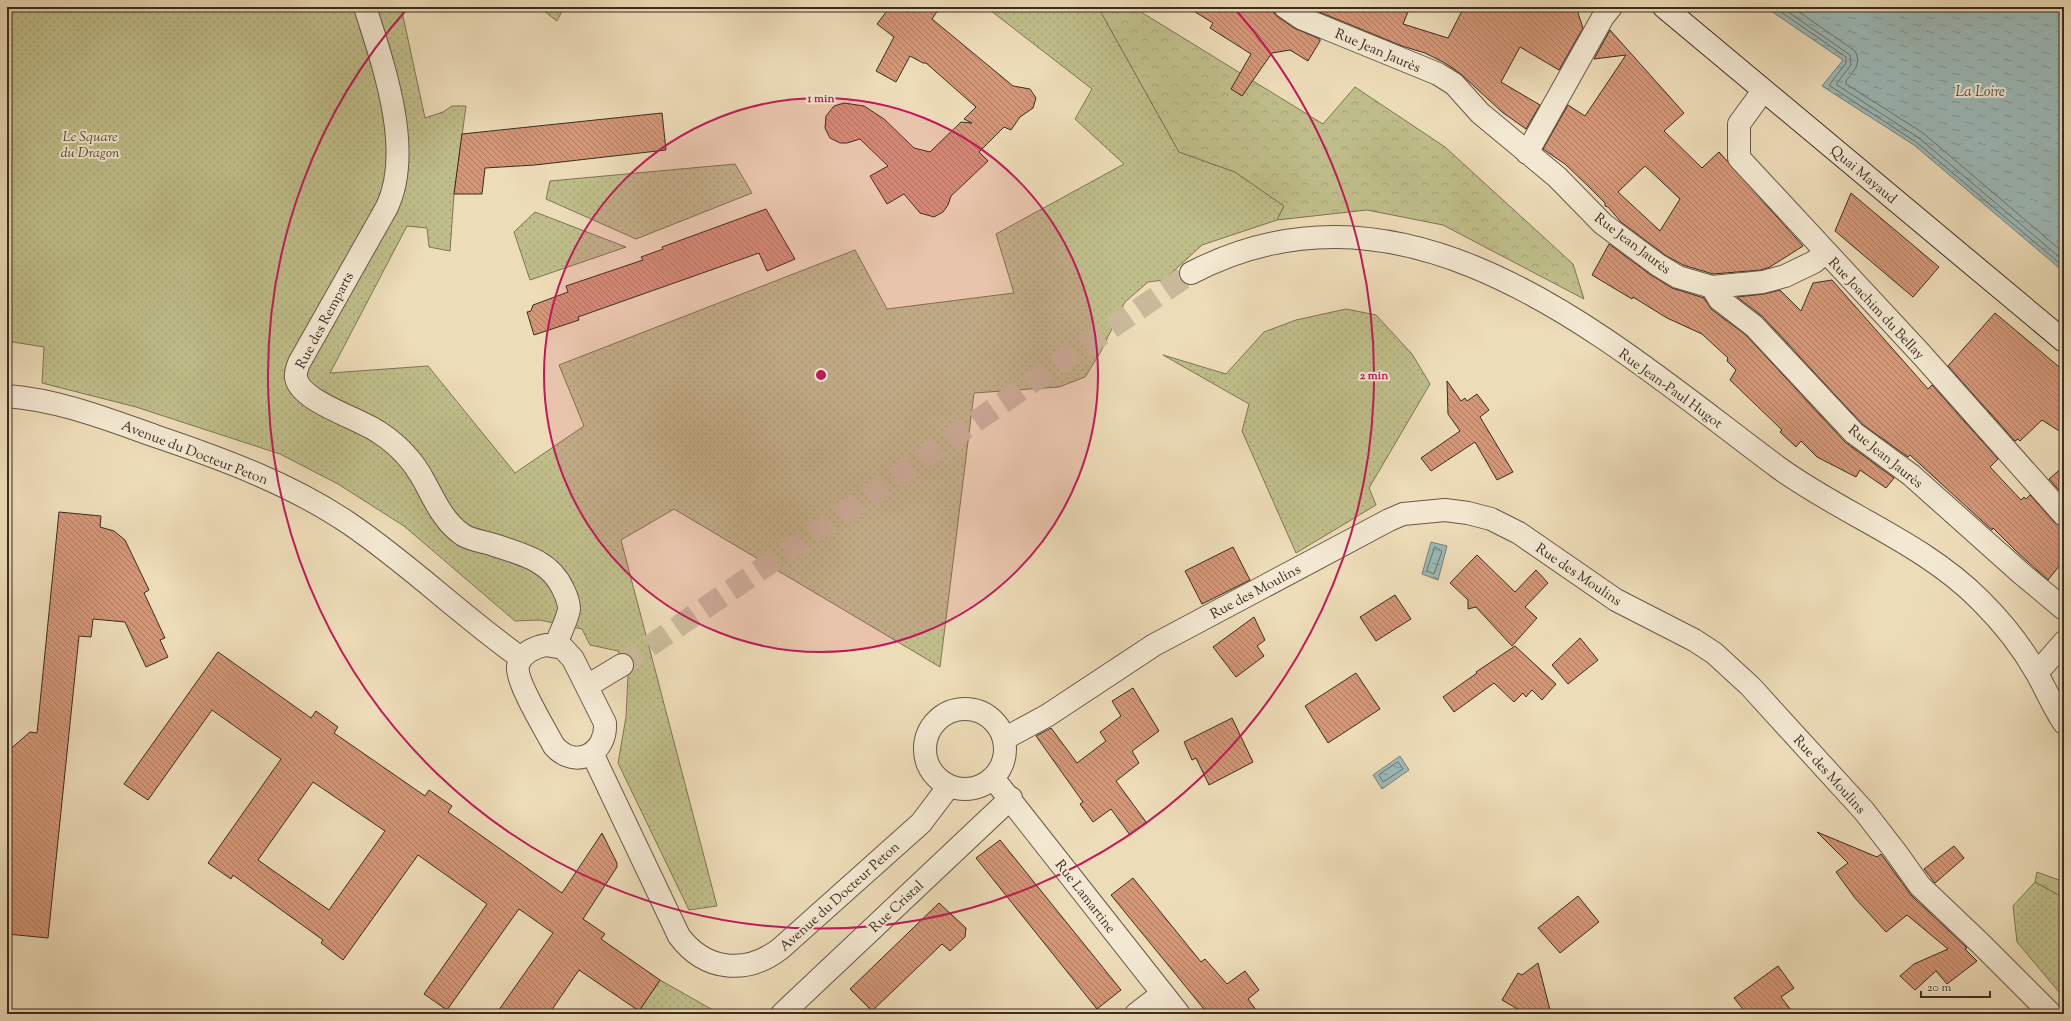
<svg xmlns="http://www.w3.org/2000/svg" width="2071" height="1021" viewBox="0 0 2071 1021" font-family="'Sorts Mill Goudy',serif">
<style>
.green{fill:url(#green-dots);stroke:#7d7555}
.forest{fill:url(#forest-crowns);stroke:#7d7555}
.water{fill:url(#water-ripples);stroke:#75817b}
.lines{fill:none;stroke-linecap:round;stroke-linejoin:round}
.shore{stroke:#6c726c;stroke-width:1}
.building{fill:url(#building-back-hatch);stroke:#3b2c20;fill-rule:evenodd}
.tertiary-tunnel{stroke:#c9b99a;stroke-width:22;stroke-dasharray:22 11;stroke-linecap:butt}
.minor-casing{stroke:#685846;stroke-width:24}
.tertiary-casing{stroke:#685846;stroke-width:24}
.secondary-casing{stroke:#3b2c20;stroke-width:24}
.minor{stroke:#f3e8d1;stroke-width:22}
.tertiary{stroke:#f3e8d1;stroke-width:22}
.secondary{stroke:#f3e8d1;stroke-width:22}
.ring{fill:none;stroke:#c2185b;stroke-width:2}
.labels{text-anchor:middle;stroke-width:4;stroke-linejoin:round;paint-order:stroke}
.street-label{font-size:14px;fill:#3b2c20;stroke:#f3e8d1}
.park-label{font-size:14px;font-style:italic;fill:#554935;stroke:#f3e8d1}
.water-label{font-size:15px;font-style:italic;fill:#534f46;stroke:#f3e8d1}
.centre{fill:#c2185b;stroke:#f3e8d1;stroke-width:2}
.ring-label{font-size:12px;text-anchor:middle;font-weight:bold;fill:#c2185b;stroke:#f3e8d1;stroke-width:4;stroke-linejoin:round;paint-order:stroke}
</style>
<defs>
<pattern id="green-dots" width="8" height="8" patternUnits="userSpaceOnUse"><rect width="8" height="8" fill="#bfbe8a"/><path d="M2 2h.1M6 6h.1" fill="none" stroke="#a5a377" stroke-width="1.8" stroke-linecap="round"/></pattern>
<pattern id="forest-crowns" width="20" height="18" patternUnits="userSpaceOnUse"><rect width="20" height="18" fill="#bfbe8a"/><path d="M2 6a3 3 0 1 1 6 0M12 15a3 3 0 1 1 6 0" fill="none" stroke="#a5a377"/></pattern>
<pattern id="water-ripples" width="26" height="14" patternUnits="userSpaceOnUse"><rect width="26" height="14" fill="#9cb9b7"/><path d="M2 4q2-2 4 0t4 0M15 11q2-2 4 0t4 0" fill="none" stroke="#809794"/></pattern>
<pattern id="building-back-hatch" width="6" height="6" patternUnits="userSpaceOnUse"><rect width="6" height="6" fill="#d59676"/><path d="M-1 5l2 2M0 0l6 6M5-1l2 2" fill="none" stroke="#ae7b60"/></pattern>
</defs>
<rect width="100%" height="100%" fill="#eddcb8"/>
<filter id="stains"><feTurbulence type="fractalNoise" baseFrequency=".005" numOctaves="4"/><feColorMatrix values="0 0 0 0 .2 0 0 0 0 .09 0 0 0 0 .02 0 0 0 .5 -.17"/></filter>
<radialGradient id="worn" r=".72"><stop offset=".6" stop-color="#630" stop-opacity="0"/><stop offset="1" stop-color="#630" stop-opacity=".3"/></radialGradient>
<!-- green -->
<path class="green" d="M 7,7 L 401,7 L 425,118 L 443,112 L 452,106 L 466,106 L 454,194 L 450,251 L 429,247 L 427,228 L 407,226 L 330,373 L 428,366 L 515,473 L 584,426 L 559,365 L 855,250 L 887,309 L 1014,293 L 996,234 L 1124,164 L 1075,119 L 1092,89 L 986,7 L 1098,7 L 1179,152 L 1235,172 L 1284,206 L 1277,220 L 1202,245 L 1164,280 L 1148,282 L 1125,302 L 1100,353 L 1085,377 L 1059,387 L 974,393 L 940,667 L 674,509 L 621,540 L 717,906 L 689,910 L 618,763 L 626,717 L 628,676 L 618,651 L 590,645 L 582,629 L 540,620 L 515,621 L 404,526 L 338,484 L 280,454 L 136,407 L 42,383 L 44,347 L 7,341 Z
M 539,7 L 564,7 L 557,21 Z
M 735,164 L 752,193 L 636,239 L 546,199 L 550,181 Z
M 535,212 L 626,247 L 530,280 L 514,232 Z
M 1346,309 L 1376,315 L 1412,354 L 1430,384 L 1369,488 L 1376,505 L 1296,553 L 1242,431 L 1249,404 L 1163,355 L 1226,374 L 1264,332 L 1296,320 Z
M 2035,882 L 2064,898 L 2064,998 L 2017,942 L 2013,906 Z
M 660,980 L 720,1014 L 637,1014 Z"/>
<!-- forest -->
<path class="forest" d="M 1098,7 L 1133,7 L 1323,124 L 1355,87 L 1445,147 L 1573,264 L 1584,299 L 1443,225 L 1367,210 L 1277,220 L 1284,206 L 1235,172 L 1179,152 Z
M 2037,872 L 2064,882 L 2064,898 L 2035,882 Z"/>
<!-- water -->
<path class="water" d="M 1770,7 L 2064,7 L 2064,272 L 1914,145 L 1822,86 L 1843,60 L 1771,11 Z
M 1431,542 L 1447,546 L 1438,580 L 1422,574 Z
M 1400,756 L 1409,770 L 1382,789 L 1373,775 Z"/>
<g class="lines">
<!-- shore -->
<path class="shore" d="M 1774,7 L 1846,57 L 1846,63 L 1830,84 L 1830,86 L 1916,142 L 2064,267
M 1781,7 L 1850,55 L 1851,65 L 1837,83 L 1837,85 L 1919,138 L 2064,261
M 1792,7 L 1855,51 C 1862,64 1853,72 1846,81 L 1846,84 L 1923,133 L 2064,253
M 1435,547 L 1442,551 L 1434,574 L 1427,571 Z
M 1398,762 L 1403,769 L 1383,782 L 1379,775 Z"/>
</g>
<!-- building -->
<path class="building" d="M 890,7 L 940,7 L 932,19 L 1013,86 L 1030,89 L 1036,98 L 1033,108 L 1020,117 L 1011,130 L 1004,127 L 979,152 L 988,161 L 951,196 L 948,205 L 943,212 L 934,217 L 920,213 L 904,194 L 887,204 L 870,176 L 888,166 L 860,139 L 847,143 L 840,143 L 830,138 L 825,128 L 826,116 L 834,106 L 844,103 L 864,106 L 884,119 L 914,148 L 930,152 L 961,122 L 972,123 L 964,119 L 976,107 L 926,63 L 923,63 L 910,56 L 896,82 L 876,71 L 894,37 L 877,24 Z
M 1187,7 L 1273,7 L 1274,13 L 1278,17 L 1294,28 L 1320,39 L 1320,41 L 1308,61 L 1290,50 L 1272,53 L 1242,96 L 1231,89 L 1251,54 L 1210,28 L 1213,23 Z
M 1307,7 L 1410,7 L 1403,24 L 1448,38 L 1461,13 L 1469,7 L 1576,7 L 1583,28 L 1559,70 L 1520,47 L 1501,82 L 1540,105 L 1526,129 L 1502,112 L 1461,74 L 1445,63 L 1425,53 L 1402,46 Z
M 1610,30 L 1684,113 L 1664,131 L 1702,168 L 1719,152 L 1803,246 L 1770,267 L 1761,270 L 1713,274 L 1683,265 L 1665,255 L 1621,222 L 1608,207 L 1605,206 L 1605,203 L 1588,186 L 1565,164 L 1543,149 L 1568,105 L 1585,116 L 1626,55 L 1594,59 ZM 1645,166 L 1680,199 L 1660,231 L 1618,192 Z
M 662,113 L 666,150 L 535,165 L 485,168 L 482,194 L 454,194 L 462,134 Z
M 1851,193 L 1939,267 L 1913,297 L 1835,231 Z
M 766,209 L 795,259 L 767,271 L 759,253 L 578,317 L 579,320 L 534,335 L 527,312 L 531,311 L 533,305 L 568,292 L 566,286 L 643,260 L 641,257 L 663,249 L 662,247 Z
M 1609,244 L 1651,275 L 1672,288 L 1704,298 L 1711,309 L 1746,335 L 1845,442 L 1894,478 L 1886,488 L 1860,470 L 1856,477 L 1817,457 L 1801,441 L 1796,447 L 1780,432 L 1782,430 L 1730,380 L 1736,370 L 1727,361 L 1728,358 L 1702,334 L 1667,318 L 1633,297 L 1632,299 L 1592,275 Z
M 1832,280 L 1928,389 L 1932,385 L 1998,459 L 1990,467 L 2021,500 L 2024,497 L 2026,499 L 2030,495 L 2055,523 L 2064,527 L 2064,560 L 2048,580 L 2016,551 L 1993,528 L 1992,530 L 1910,455 L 1908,457 L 1862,424 L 1763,317 L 1737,297 L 1764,294 L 1780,290 L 1801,311 L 1813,283 Z
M 1995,313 L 2064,371 L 2064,434 L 2042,420 L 2020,441 L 2018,439 L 2015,441 L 1948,366 Z
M 1447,381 L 1461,401 L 1465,398 L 1467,401 L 1477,394 L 1489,410 L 1480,417 L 1513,472 L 1497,480 L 1475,442 L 1431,471 L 1421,458 L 1460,431 L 1448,414 Z
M 2064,466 L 2064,496 L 2049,479 Z
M 59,512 L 101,516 L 100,527 L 114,531 L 125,540 L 149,590 L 144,593 L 165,638 L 160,640 L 168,657 L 146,667 L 125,622 L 93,619 L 91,637 L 79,636 L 48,938 L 7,934 L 7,752 L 30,732 L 37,733 Z
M 1233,547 L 1250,580 L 1202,604 L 1185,571 Z
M 1477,555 L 1515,592 L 1536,570 L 1548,583 L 1525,607 L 1537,618 L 1512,646 L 1476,607 L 1468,609 L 1468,600 L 1450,583 Z
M 1395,595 L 1411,619 L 1376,641 L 1360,617 Z
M 1254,617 L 1265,640 L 1257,646 L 1264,656 L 1236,677 L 1213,647 Z
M 1580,638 L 1598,660 L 1568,684 L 1552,665 Z
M 1515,646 L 1556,684 L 1542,700 L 1532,690 L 1526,697 L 1523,693 L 1514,702 L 1494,683 L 1454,712 L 1443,697 L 1477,673 L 1476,672 Z
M 218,652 L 311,718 L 316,711 L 338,727 L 334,733 L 425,796 L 429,790 L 452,806 L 448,812 L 562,893 L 602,833 L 617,863 L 617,867 L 583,919 L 605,934 L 601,939 L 660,980 L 639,1011 L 579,970 L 549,1014 L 496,1014 L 553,933 L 519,909 L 447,1010 L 424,994 L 487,904 L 418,855 L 343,960 L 321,943 L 323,940 L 233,875 L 231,879 L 208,863 L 281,759 L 212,710 L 148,800 L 124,784 ZM 313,782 L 385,831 L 329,910 L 258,860 Z
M 1356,673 L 1380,709 L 1328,743 L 1305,706 Z
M 1133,688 L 1159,731 L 1132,751 L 1139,763 L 1116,781 L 1146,822 L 1130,835 L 1111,809 L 1093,822 L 1080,804 L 1083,802 L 1036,736 L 1051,728 L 1077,763 L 1106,741 L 1100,732 L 1121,716 L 1112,701 Z
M 1232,718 L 1253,762 L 1209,785 L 1196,758 L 1192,760 L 1184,742 Z
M 1817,832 L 1877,857 L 1881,854 L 1911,895 L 1967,948 L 1965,949 L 1977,961 L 1947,984 L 1936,971 L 1915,990 L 1900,976 L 1914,964 L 1948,949 L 1907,915 L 1886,932 L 1855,898 L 1836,872 L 1848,863 Z
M 1000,840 L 1121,990 L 1097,1009 L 976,858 Z
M 1954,846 L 1964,858 L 1935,883 L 1924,869 Z
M 1133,878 L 1201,962 L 1205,959 L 1227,984 L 1245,971 L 1259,990 L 1248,999 L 1259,1014 L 1208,1014 L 1111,895 Z
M 1578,896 L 1599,922 L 1560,953 L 1538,928 Z
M 939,903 L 966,928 L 965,937 L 950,951 L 942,944 L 872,1011 L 850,989 Z
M 1538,963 L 1551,1014 L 1526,1014 L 1502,1000 L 1518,973 L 1522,975 Z
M 1778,966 L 1794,988 L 1781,997 L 1794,1014 L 1747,1014 L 1734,998 Z"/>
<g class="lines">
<!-- tertiary-tunnel -->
<path class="tertiary-tunnel" d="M 622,665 L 1191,273"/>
<!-- minor casing -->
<g class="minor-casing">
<path id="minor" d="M 365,7 C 383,64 414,150 387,207 L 299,363 C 297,368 295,373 296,378 C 301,402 359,418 380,433 C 398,445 414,462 424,481 C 435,501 443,521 463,535 C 471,540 485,542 494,545 C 521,554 550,560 563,589 C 566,595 569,602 569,609 C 568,618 559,636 555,646
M 1285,7 L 1301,18 L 1438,74 L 1454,84 L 1480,113 L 1557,177 L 1603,224 L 1658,265 L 1678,277 L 1712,287 L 1763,282 L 1785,276 L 1814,262 L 1826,252
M 1763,91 L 1739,124 L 1739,158 L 1922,355 L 2064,515
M 1527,153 L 1603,17 L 1611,7
M 1712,287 L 1719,299 L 1754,326 L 1854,433 L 1911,475 L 2022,574 L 2064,609
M 2035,670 L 2044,665 L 2064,642
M 1004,739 L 1048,715 L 1154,645 L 1389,520 L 1403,514 L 1445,510 L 1468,513 L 1491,519 L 1519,533 L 1616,600 L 1694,640 L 1714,653 L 1750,686 L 1864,811 L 1895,851 L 1920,886 L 1980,943 L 2051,1014
M 782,1014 L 1011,798
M 1136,1014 L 1162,994"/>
</g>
<!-- tertiary casing -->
<g class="tertiary-casing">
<path id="tertiary" d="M 1191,273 C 1412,158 1612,344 1779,468 C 1844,515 1924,543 1981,601 C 2002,622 2022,647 2036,672 C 2046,689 2053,707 2064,723
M 7,396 C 59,400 107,419 155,436 C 223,459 291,484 350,524 C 410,565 462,616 521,658
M 546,645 L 563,648 L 573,659 L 605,723 C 607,754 575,770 554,746 C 546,731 515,680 518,666 C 521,653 535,647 546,645 Z
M 587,686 L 622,665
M925 749a40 40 0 1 1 80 0a40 40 0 1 1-80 0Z
M 592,753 L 679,936 C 705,971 746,975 780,949 L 921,823 L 949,786
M 993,778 L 1179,1014"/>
</g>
<!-- secondary casing -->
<g class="secondary-casing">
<path id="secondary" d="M 1664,7 L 2064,341"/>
</g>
<!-- minor -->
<use href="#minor" class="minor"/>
<!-- tertiary -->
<use href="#tertiary" class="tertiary"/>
<!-- secondary -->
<use href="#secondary" class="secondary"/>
</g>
<!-- distance rings -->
<circle cx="821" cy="375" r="277" fill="#c2185b" fill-opacity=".12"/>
<g class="ring">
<circle cx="821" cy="375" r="277"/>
<path d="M1235 9A553 553 0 1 1 407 9"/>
</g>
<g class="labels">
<!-- street labels -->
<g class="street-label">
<text transform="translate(1378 50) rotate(23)" y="5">Rue Jean Jaurès</text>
<text transform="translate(1864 174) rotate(40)" y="5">Quai Mayaud</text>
<text transform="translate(1633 243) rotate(37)" y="5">Rue Jean Jaurès</text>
<text transform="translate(1877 308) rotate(47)" y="5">Rue Joachim du Bellay</text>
<text transform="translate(324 320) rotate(-62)" y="5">Rue des Remparts</text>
<text transform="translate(1671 388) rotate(36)" y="5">Rue Jean-Paul Hugot</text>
<text transform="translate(195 452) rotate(21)" y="5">Avenue du Docteur Peton</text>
<text transform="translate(1886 456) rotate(39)" y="5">Rue Jean Jaurès</text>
<text transform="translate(1579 574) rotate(34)" y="5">Rue des Moulins</text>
<text transform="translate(1255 591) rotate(-28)" y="5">Rue des Moulins</text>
<text transform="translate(1830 774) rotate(48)" y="5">Rue des Moulins</text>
<text transform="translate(839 896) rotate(-42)" y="5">Avenue du Docteur Peton</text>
<text transform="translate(1086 896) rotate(52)" y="5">Rue Lamartine</text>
<text transform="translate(896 906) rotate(-43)" y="5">Rue Cristal</text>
</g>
<!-- park labels -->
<g class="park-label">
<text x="90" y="141">Le Square<tspan x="90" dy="16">du Dragon</tspan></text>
</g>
<!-- water labels -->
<g class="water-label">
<text x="1980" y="96">La Loire</text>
</g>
</g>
<circle cx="821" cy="375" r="6" class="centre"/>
<g class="ring-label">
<text x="821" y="102">1 min</text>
<text x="1374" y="379">2 min</text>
</g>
<!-- margin -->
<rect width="2071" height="1021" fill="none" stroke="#eddcb8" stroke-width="24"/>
<rect x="8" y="8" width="2055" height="1005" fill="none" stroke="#3b2c20" stroke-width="2"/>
<rect x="12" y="12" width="2047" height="997" fill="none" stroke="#3b2c20"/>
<!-- scale -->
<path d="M1921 991v6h69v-6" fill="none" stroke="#3b2c20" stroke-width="2"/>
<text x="1927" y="991" font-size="12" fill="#3b2c20" stroke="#f3e8d1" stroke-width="3" paint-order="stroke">20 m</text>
<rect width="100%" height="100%" filter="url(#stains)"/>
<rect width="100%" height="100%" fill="url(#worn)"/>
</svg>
